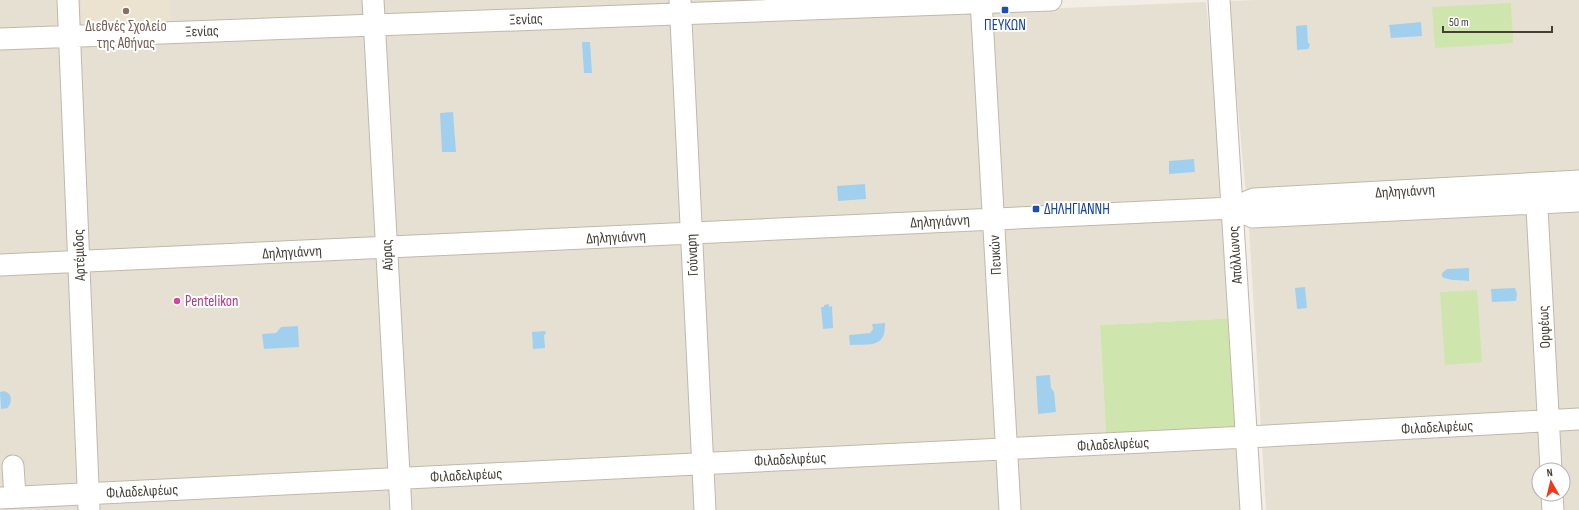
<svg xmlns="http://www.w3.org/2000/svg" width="1579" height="510" viewBox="0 0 1579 510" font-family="'Sofia Sans Condensed',sans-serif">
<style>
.residential{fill:#e6e0d3;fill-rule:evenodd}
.education{fill:#ebe3cf}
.green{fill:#cee6ae}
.water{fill:#a1d0ef}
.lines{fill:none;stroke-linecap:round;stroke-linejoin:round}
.minor-casing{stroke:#c0b8ab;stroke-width:23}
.minor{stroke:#fff;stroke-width:21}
.transit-dot{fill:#1a4fb4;stroke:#fff;stroke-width:1.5}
.education-dot{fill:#8d6e63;stroke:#fff;stroke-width:1.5}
.hotel-dot{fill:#d1479c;stroke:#fff;stroke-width:1.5}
.labels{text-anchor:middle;stroke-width:4;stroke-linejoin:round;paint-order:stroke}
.street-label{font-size:15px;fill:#443e35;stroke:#fff}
.transit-label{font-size:15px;fill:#164399;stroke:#fff}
.education-label{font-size:15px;fill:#785e54;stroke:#fff}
.hotel-label{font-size:15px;fill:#b23c85;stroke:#fff;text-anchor:start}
</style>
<rect width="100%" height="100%" fill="#f2eee5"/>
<!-- residential -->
<path class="residential" d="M 0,0 L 870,0 L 0,31 Z
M 1257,0 L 1579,0 L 1579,510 L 1266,510 L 1249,228 L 1228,1 ZM 1539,470 L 1563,470 L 1563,494 L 1539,494 Z
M 1206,2 L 1226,199 L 0,257 L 0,49 L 410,35 Z
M 1230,218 L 1237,318 L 1100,325 L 1107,451 L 1248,443 L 1251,510 L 0,510 L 0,273 Z"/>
<!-- education -->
<path class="education" d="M 81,0 L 170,0 L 171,23 L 82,25 Z"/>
<!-- green -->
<path class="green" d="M 1511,3 L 1513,43 L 1435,48 L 1432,7 Z
M 1477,290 L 1482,362 L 1445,365 L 1440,292 Z
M 1237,318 L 1246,427 L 1106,433 L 1100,325 Z"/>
<!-- water -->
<path class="water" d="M 1421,22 L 1422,36 L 1391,38 L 1389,25 Z
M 1307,25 L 1308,43 L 1310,44 L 1309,48 L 1308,49 L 1297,50 L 1296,26 Z
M 582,42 L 590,42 L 592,73 L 584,73 Z
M 453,112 L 456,152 L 442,152 L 440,113 Z
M 1194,159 L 1195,172 L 1169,174 L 1169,161 Z
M 865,184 L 866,199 L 838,201 L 837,186 Z
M 1469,268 L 1469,281 C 1463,280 1429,281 1447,269 Z
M 1305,287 L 1307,308 L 1297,309 L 1295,288 Z
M 1515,288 L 1517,294 L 1516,301 L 1492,302 L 1491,289 Z
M 829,304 L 829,307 L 832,306 L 833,328 L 823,329 L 821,307 L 824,307 L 824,305 Z
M 885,323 C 886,349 869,344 850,345 L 849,335 L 870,333 L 873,329 L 872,324 Z
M 298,326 L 299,347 L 264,349 L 262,334 L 276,333 L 281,327 Z
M 545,331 L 546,334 L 544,335 L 545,348 L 533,349 L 532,332 Z
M 1050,375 L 1051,388 L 1054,392 L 1056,412 L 1038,414 L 1036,376 Z
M 4,391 C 13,394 12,401 8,408 L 1,409 L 0,392 Z"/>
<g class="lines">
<!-- minor casing -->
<g class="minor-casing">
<path id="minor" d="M 68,0 L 89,510
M 373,0 L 401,510
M 680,0 L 705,510
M 981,0 L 1010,510
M 1219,0 L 1251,510
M 0,39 L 1051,0
M 1536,189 L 1551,470
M 1232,208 L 1253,217 L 1579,201
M 0,265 L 1232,208 L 1254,199 L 1579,181
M 13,466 L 15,497
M 1552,494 L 1553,510
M 0,498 L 1247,437 L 1579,419"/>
</g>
<!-- minor -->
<use href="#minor" class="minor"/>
</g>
<!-- markers -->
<g class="transit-dot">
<rect x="1001" y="6" width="8" height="8" rx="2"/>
<rect x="1032" y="205" width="8" height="8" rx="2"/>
</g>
<circle class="education-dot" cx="126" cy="11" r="4"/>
<circle class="hotel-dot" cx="177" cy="301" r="4"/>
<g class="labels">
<!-- street labels -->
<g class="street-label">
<text transform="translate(526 19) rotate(-2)" y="5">Ξενίας</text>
<text transform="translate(202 31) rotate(-2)" y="5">Ξενίας</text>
<text transform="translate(1405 191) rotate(-3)" y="5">Δηληγιάννη</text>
<text transform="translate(940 221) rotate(-3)" y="5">Δηληγιάννη</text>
<text transform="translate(616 237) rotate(-3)" y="5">Δηληγιάννη</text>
<text transform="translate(292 252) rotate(-3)" y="5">Δηληγιάννη</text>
<text transform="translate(79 255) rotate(-92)" y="5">Αρτέμιδος</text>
<text transform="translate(387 255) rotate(-93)" y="5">Αύρας</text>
<text transform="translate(692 255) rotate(-93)" y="5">Γούναρη</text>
<text transform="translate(995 255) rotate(-93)" y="5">Πευκών</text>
<text transform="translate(1235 255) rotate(-94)" y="5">Απόλλωνος</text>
<text transform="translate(1544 327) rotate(-93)" y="5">Ορφέως</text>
<text transform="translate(1437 427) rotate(-3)" y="5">Φιλαδελφέως</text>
<text transform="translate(1113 444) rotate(-3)" y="5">Φιλαδελφέως</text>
<text transform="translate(790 459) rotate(-3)" y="5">Φιλαδελφέως</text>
<text transform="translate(466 475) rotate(-3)" y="5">Φιλαδελφέως</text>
<text transform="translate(142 491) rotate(-3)" y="5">Φιλαδελφέως</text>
</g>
<!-- transit labels -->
<g class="transit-label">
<text x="1005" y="30">ΠΕΥΚΩΝ</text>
<text x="1044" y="214" text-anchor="start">ΔΗΛΗΓΙΑΝΝΗ</text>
</g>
<!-- education labels -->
<g class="education-label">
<text x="126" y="31">Διεθνές Σχολείο<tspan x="126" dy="17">της Αθήνας</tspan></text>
</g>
<!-- hotel labels -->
<g class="hotel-label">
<text x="185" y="306">Pentelikon</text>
</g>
</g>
<!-- north arrow -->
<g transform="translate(1551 482) rotate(352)"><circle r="19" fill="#ffffff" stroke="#b4b2ae"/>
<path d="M0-3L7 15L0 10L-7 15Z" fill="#f73517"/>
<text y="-6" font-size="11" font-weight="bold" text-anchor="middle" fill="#443e35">N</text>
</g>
<!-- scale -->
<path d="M1443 26v6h109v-6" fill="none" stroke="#443e35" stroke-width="2"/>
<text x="1449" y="26" font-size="12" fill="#443e35" stroke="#ffffff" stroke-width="3" paint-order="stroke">50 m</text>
</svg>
